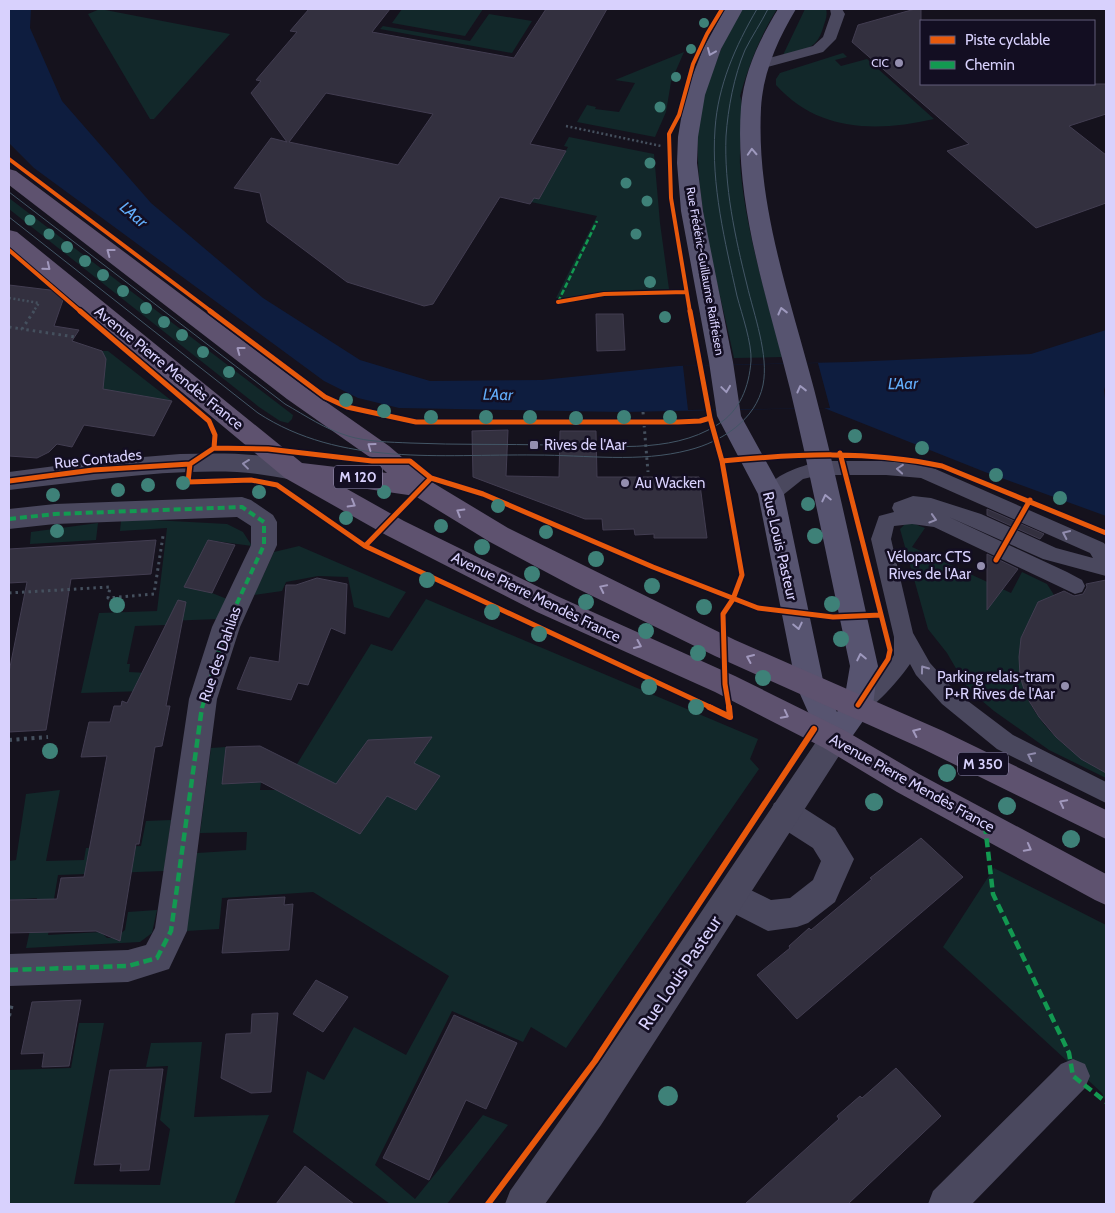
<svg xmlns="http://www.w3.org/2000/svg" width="1115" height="1213" viewBox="0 0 1115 1213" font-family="Cabin,sans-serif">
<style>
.green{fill:#12282a}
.water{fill:#0e1d3f}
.pier{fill:#15121d}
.building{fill:#33303f;stroke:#423d51;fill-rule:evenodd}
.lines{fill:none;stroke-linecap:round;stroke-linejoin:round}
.path-far2{stroke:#45505e;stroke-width:2.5;stroke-dasharray:2 2.5;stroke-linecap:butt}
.path-far1{stroke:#45505e;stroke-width:3;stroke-dasharray:2.5 4;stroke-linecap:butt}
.path{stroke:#45505e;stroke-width:4;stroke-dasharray:3 4.5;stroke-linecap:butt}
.service{fill:#4a485e;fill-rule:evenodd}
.minor{fill:#4a485e;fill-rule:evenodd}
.tertiary{fill:#4a485e;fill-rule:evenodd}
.secondary{fill:#575470;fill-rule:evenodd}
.primary{fill:#5e526f;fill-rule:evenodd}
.tram{stroke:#435666;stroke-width:1}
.quiet-far2{stroke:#139951;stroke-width:2.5;stroke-dasharray:5.5 2.5;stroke-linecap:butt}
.quiet-far1{stroke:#139951;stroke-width:4;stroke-dasharray:7 4;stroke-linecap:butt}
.quiet{stroke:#139951;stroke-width:4.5;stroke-dasharray:9 4.5;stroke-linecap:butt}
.cycleway-far2-casing{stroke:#130e22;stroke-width:6}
.cycleway-far1-casing{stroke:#130e22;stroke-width:8}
.cycleway-casing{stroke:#130e22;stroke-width:9}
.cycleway-far2{stroke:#e8590c;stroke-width:4}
.cycleway-far1{stroke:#e8590c;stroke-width:5}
.cycleway{stroke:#e8590c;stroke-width:6}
.tree{fill:#3e8178}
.oneway{stroke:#9e99be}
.oneway2{stroke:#a198bd}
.oneway3{stroke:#918cae}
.poi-dot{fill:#948eaf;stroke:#130e22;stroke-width:2}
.labels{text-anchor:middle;stroke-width:5;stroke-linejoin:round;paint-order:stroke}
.far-poi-label{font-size:12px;fill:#d8d1fd;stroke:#130e22;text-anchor:end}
.far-street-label{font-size:12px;fill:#d8d1fd;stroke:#130e22}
.shield{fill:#130e22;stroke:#9d96bb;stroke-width:1}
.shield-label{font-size:14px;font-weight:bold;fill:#d8d1fd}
.street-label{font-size:15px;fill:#d8d1fd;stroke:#130e22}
.poi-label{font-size:15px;fill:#d8d1fd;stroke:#130e22;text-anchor:start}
.water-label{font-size:16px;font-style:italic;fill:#62adfa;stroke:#130e22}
.near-street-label{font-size:18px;fill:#d8d1fd;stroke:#130e22}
</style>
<rect width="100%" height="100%" fill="#15121d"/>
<!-- green -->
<path class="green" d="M 100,9 L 230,34 L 154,119 L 150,119 L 88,14 Z
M 402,9 L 483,9 L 465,36 L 392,23 Z
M 741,9 L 777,9 C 760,36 749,65 740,96 C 745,106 739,149 740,164 C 745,229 766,294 782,357 L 734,358 C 718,281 686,177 702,99 C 705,86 712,73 717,60 C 723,42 731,25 741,9 Z
M 805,9 L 826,9 C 828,16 825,21 823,28 C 816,51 804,49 783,55 Z
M 489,14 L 532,21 L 512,53 L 380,29 L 383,26 L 470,41 Z
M 684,52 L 671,82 L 666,112 L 655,137 L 577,122 L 587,105 L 596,107 L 595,109 L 619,112 L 635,83 L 615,80 Z
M 843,53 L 847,57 L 835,60 L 841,66 L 867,59 L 934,119 C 877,132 818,132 776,85 L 776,79 L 780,73 Z
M 569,137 L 654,154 L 660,223 L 669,289 C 644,290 619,289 594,293 C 581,295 569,298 556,298 L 597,216 L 531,202 L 533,197 L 539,198 L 568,147 L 564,146 Z
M 9,198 L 293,415 L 292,419 L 288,423 L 280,421 L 259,407 L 9,209 Z
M 102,351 L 108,351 L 172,401 L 92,388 Z
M 134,519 L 227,524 L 243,532 L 252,546 L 208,540 L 185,587 L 212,593 L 227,599 L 218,619 L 167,621 L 166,625 L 135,626 L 127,664 L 130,664 L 129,672 L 148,673 L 144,691 L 81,693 L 99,613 L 157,611 L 167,528 L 120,531 L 121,521 Z
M 98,523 L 96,540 L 30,544 L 31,532 Z
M 906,523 L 912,523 L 925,528 L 912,547 L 1011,593 L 1022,572 L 1047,584 L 1054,595 C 1028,616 1016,636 1022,671 C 1023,679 1023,690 1027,697 C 1043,732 1074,755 1106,773 L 1106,778 L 1049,750 L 994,711 L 968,689 L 947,653 L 928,629 L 900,529 Z
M 299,546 L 406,592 L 389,618 L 354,607 L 348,577 L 318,576 L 286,582 L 282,591 L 254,595 L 274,552 Z
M 426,599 L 758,739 L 750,759 L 759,769 L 566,1048 L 531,1027 L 523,1042 L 452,1011 L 375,1165 L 415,1199 L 483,1115 L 508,1125 L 447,1204 L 390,1204 L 293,1132 L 307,1071 L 324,1080 L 354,1027 L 406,1055 L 449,976 L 313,892 L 222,898 L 219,929 L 186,931 L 197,853 L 246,850 L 247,832 L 200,833 L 211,748 L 226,747 L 223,784 L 261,782 L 260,790 L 277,790 L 297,764 L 371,644 L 392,651 Z
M 60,790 L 46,861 L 84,860 L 86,848 L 141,846 L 146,821 L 171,820 L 164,871 L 58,875 L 48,935 L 101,932 L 107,938 L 115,938 L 125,930 L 128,912 L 157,910 L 152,933 L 140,942 L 26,948 L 37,898 L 9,900 L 9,861 L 16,860 L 26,794 Z
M 994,868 L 1106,925 L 1106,1103 L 1102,1093 L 943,947 Z
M 79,1023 L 104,1023 L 74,1184 L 160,1185 L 170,1129 L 160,1120 L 168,1066 L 146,1067 L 151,1043 L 202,1042 L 194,1117 L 269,1115 L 234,1204 L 9,1204 L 9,1070 L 71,1068 Z"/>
<!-- water -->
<path class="water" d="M 9,9 L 31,9 L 30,28 L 62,101 L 151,203 L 263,298 L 360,360 L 430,381 L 542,380 L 678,366 L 851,362 L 1031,354 L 1106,330 L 1106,384 L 1104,390 L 1106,406 L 1106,516 L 985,472 L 824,408 L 622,412 L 399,408 L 358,398 L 324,381 L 34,168 L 9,143 Z"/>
<!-- pier -->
<path class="pier" d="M 818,363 L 830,408 L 688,410 L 683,366 Z"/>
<!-- building -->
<path class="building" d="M 309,9 L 390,9 L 372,32 L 514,58 L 546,9 L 607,9 L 530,144 L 566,151 L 539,199 L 534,198 L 530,204 L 500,197 L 433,304 L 424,306 L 347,282 L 267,222 L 260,193 L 234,188 L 271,138 L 287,142 L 251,93 L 261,81 L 256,80 L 297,32 L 290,31 ZM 326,93 L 433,114 L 398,165 L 289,142 Z
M 915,9 L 921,9 L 921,84 L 1106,84 L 1106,114 L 1069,126 L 1106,155 L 1106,203 L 1036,228 L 947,151 L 969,144 L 852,42 L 858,25 Z
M 9,285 L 58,291 L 64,297 L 54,326 L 79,330 L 72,341 L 102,351 L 106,359 L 103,389 L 172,401 L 154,436 L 84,425 L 72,447 L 57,444 L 49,452 L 37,458 L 9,456 Z
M 596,314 L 623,314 L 625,350 L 597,351 Z
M 508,430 L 506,476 L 559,477 L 560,431 L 596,431 L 597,477 L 699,477 L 707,538 L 654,538 L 654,534 L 635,535 L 634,529 L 603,530 L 602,519 L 585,519 L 473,477 L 472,431 Z
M 987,509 L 1044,534 L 1040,539 L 987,515 Z
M 156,540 L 151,574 L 71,579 L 46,730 L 9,732 L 9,672 L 27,582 L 9,583 L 9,549 Z
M 208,540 L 235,545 L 212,593 L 184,587 Z
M 987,554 L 1018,569 L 987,610 Z
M 317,578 L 347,584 L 345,634 L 331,628 L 308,685 L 298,683 L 291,700 L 237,689 L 250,657 L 279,662 L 286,585 L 296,585 Z
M 1106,580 L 1106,773 L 1081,759 L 1056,737 L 1039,717 L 1026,696 L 1020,676 L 1019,657 L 1021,638 L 1038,602 L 1064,591 L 1074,596 L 1083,594 L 1087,587 L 1086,584 Z
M 178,600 L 186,602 L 166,706 L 170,706 L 162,746 L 155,747 L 139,844 L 136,844 L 120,941 L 96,931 L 9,933 L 9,900 L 57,899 L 61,878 L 84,877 L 107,756 L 81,757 L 89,722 L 110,722 L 114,706 L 121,706 L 122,701 L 127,703 Z
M 432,737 L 414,763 L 440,776 L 416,810 L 387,796 L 360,834 L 261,782 L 222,784 L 226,747 L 260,746 L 336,784 L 368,740 Z
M 921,838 L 963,877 L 797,1019 L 757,975 L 790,948 L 789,946 L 809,928 L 811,930 L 872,879 L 870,878 Z
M 285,897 L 284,905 L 293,904 L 289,950 L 222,953 L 228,900 Z
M 316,980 L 348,997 L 323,1032 L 293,1014 Z
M 81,1000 L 69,1066 L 42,1067 L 44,1053 L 21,1054 L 32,1002 Z
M 278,1013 L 271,1092 L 251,1093 L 221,1078 L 226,1034 L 251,1033 L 252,1014 Z
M 454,1015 L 517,1043 L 486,1109 L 466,1100 L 429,1180 L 383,1158 Z
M 896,1068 L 941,1116 L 848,1204 L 745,1204 L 839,1119 L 837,1116 L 860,1096 L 862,1098 Z
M 163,1069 L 149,1170 L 120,1171 L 121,1164 L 94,1165 L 110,1070 Z
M 305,1166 L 354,1204 L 276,1204 Z"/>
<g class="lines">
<!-- path-far2 -->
<path class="path-far2" d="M 566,126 L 661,146
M 9,298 L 39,303 L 33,312"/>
<!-- path-far1 -->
<path class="path-far1" d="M 34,311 L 22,329 L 75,337
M 9,327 L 22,329
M 643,412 L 648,472
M 9,593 L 110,587 L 108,598 L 154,594 L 163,536"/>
<!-- path -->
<path class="path" d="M 9,740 L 48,737
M 9,1016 L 12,1004"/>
<!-- service -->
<path class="service" d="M 830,9 L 842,9 L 845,14 L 836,39 L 823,52 L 760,69 L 755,68 L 753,65 L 755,62 L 813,46 L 823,37 L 831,14 Z
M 820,461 L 886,461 L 924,464 L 1104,543 L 1106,546 L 1106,576 L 1043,559 L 949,517 L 1067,572 L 1082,580 L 1085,586 L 1082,592 L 1075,594 L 934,527 L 912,524 L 894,526 L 891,539 L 913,633 L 930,663 L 956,692 L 1013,735 L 1106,782 L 1106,803 L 997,749 L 942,704 L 916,675 L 910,664 C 903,675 870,714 858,714 C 855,714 853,712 851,711 L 847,705 L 851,699 L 886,667 L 894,655 L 894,637 L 871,539 L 879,516 L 894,512 L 892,508 L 894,503 L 913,496 L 931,498 L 981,514 L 1056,548 L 1093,558 L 1090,553 L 921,478 L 886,475 L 820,475 L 803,479 L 778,499 L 771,501 L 764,499 L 762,494 C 773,474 799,467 820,461 Z"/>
<!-- minor -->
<path class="minor" d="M 180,454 C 221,453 263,452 303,464 L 307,471 L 303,478 L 294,480 C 275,477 256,473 237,472 C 160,469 85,482 9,490 L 9,472 L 94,461 Z
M 242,497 L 251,500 L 273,515 L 277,522 L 277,545 L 240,627 L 217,699 L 187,931 L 169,969 L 128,982 L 9,986 L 9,954 L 128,950 L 146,945 L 155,928 L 189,699 L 212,627 L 251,545 L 251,526 L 237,517 L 55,524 L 9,529 L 9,509 L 55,504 Z
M 785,799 L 796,803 L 835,828 L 854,859 L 835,902 L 808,923 L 797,927 L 768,931 L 721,907 L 716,896 L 721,885 L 732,881 L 771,900 L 790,898 L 813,880 L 821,861 L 813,848 L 774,823 L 770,813 L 774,803 Z
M 1073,1059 L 1085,1064 L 1090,1076 L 1085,1088 L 972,1204 L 928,1204 L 933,1191 L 1061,1064 Z"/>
<!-- tertiary -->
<path class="tertiary" d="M 834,726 L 844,730 L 849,739 L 844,748 L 601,1125 L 545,1204 L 505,1204 L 510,1191 L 575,1099 L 824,730 Z"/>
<!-- secondary -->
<path class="secondary" d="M 725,9 L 743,9 L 721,49 L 705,95 L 698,137 L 697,163 L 703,211 L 733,362 L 741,416 L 784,494 L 824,685 L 837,712 L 844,701 L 850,666 C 830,574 812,481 790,389 C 767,297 734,203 741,107 C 744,71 760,39 778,9 L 796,9 C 778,39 763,72 761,108 C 756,205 790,297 814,389 C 838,481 857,574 878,666 L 873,705 L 868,714 L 844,748 L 834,752 L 824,748 L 796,685 L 758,494 L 717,416 L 709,362 L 681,211 L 677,163 L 678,137 L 685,95 L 703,49 Z"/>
<!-- primary -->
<path class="primary" d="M 9,169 L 16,171 L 305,387 L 389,446 L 430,481 L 508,528 L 735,640 L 943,731 L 1106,810 L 1106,839 L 923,749 L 715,656 L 576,588 L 490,542 L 415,496 L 340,485 L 404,521 L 557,596 L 735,676 L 844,730 L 919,774 L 1106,874 L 1106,905 L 1095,900 L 897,792 L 824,748 L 715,692 L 537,612 L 386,535 L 285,478 L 9,248 L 9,230 L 17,232 L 302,463 L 387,473 L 371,458 L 287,399 L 9,185 Z"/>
<!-- tram -->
<path class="tram" d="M 9,192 L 285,404 C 306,416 325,429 348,436 C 368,442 389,442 410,443 C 457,445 505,444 552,445 C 605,445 670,455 717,425 C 740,411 749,387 751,361 C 752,343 742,315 737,296 C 725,242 711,185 715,129 C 718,85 735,47 757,9
M 9,217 L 258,413 C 341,467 441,454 535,455 C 586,455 640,463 689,450 C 721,442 756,420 763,385 C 769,355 754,315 747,285 C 735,237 724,186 726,136 C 728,108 734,76 745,50 C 752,36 761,23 768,9"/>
<!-- quiet-far2 -->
<path class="quiet-far2" d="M 558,302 L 597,221"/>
<!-- quiet-far1 -->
<path class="quiet-far1" d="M 9,519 L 55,514 L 242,507 L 264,522 L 264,545 L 226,627 L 202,708"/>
<!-- quiet -->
<path class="quiet" d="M 985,825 L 993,894 L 1069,1053 L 1073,1076 L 1106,1102
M 9,970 L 128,966 L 157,958 L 171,931 L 202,707"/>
<!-- cycleway-far2 casing -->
<g class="cycleway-far2-casing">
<path id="cycleway-far2" d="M 9,159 L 212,312
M 9,250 L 81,312
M 558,302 L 604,294 L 686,292
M 690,312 L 671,198 L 669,134 L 679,115 L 693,64 L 707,34 L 722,9"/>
</g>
<!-- cycleway-far1 casing -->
<g class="cycleway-far1-casing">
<path id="cycleway-far1" d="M 80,311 L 209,421 L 215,435 L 214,448
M 210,311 L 325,397 L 347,407 L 416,422 L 678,422 L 700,421 L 710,418
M 690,311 L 710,418 L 722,461 L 742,575 L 733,599 L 723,614 L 725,684 L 729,708
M 214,448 L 268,449 L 372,461 L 410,461 L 431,478 L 365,546 L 277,485 L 251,480 L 188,482 L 190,464 Z
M 840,453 L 890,650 L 888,659 L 858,705
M 722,461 C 796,454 869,450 942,466 L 1106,533
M 431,478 L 483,494 L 653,567 L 758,608 L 833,617 L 881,615
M 9,481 L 93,470 L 190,464
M 365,546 L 712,708
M 996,560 L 1030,500"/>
</g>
<!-- cycleway casing -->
<g class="cycleway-casing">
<path id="cycleway" d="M 709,707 L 730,717
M 729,707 L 730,717
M 488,1204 L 595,1061 L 814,729"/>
</g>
<!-- cycleway-far2 -->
<use href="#cycleway-far2" class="cycleway-far2"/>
<!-- cycleway-far1 -->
<use href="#cycleway-far1" class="cycleway-far1"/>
<!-- cycleway -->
<use href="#cycleway" class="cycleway"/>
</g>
<!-- trees -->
<g class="tree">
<circle cx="704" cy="23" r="5"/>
<circle cx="691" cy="49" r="5"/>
<circle cx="676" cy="77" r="5"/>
<circle cx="660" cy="107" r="5.5"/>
<circle cx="650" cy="163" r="5.5"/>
<circle cx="626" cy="183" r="5.5"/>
<circle cx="647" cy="201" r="5.5"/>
<circle cx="30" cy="220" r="5.5"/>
<circle cx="49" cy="234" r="5.5"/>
<circle cx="636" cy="234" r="5.5"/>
<circle cx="67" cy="247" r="6"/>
<circle cx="85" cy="261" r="6"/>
<circle cx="103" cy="275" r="6"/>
<circle cx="650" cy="282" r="6"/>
<circle cx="123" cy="291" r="6"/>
<circle cx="146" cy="308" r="6"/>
<circle cx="665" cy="317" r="6"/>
<circle cx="164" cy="322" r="6"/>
<circle cx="182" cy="335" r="6"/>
<circle cx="203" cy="352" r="6"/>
<circle cx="229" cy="372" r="6"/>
<circle cx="346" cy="400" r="7"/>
<circle cx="384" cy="411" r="7"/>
<circle cx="431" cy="417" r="7"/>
<circle cx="486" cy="417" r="7"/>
<circle cx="530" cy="417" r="7"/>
<circle cx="624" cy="417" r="7"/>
<circle cx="670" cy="417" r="7"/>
<circle cx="576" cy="418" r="7"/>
<circle cx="855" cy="436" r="7"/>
<circle cx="922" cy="448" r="7"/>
<circle cx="996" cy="475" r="7"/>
<circle cx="183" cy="483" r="7"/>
<circle cx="148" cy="485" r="7"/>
<circle cx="118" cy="490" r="7"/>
<circle cx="259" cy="492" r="7"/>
<circle cx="384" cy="492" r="7"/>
<circle cx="53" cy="495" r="7"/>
<circle cx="1060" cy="498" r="7"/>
<circle cx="808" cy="504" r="7"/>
<circle cx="498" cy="506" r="7"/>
<circle cx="346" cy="518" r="7"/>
<circle cx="441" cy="526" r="7"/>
<circle cx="57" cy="531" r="7"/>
<circle cx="546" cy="532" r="7"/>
<circle cx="815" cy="536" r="8"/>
<circle cx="482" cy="547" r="8"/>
<circle cx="596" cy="559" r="8"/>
<circle cx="532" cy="574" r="8"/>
<circle cx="427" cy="580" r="8"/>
<circle cx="652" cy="586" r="8"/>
<circle cx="586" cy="602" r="8"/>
<circle cx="832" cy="604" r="8"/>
<circle cx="117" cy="605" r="8"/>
<circle cx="704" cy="607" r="8"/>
<circle cx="492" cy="612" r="8"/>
<circle cx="646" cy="631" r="8"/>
<circle cx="539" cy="634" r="8"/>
<circle cx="841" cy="639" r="8"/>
<circle cx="698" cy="653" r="8"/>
<circle cx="763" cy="678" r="8"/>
<circle cx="649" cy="687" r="8"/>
<circle cx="696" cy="707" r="8"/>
<circle cx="50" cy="751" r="8"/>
<circle cx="947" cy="773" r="9"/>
<circle cx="874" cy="802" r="9"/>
<circle cx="1007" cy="806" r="9"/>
<circle cx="1071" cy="839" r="9"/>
<circle cx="668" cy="1096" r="10"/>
</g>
<!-- one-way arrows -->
<defs><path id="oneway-chevron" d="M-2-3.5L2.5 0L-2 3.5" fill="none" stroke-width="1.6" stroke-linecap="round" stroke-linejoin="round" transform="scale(1.25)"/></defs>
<g class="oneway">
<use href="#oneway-chevron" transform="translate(711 52) rotate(113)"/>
<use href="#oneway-chevron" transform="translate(752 152) rotate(-93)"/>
<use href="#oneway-chevron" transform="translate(782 311) rotate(-104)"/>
<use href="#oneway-chevron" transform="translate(726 389) rotate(82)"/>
<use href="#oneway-chevron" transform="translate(801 389) rotate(-104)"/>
<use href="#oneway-chevron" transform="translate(826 498) rotate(-103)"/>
<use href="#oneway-chevron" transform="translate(798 626) rotate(78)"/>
<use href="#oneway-chevron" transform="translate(861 657) rotate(-102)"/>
</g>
<g class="oneway2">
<use href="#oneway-chevron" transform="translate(110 252) rotate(-143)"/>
<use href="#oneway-chevron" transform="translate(47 267) rotate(39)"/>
<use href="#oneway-chevron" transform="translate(240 350) rotate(-143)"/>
<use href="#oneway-chevron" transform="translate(371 446) rotate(-144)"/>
<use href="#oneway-chevron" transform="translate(352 504) rotate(30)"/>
<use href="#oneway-chevron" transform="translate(460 512) rotate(-149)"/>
<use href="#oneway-chevron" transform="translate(603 588) rotate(-154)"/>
<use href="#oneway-chevron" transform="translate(638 645) rotate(24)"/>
<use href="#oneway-chevron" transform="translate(750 658) rotate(-156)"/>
<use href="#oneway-chevron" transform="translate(785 715) rotate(27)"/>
<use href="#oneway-chevron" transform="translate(916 732) rotate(-155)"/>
<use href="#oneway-chevron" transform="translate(1063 803) rotate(-153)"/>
<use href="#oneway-chevron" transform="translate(1028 848) rotate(28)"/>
</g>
<g class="oneway3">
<use href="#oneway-chevron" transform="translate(246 464) rotate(-173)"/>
<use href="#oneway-chevron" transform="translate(900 469) rotate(-175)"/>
<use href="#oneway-chevron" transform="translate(933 519) rotate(17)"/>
<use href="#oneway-chevron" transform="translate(1066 534) rotate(-155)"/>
<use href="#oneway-chevron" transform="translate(924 669) rotate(-126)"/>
<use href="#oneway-chevron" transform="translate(1031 756) rotate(-154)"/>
</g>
<!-- markers -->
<g class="poi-dot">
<circle cx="899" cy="63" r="5"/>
<rect x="529" y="440" width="10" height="10" rx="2.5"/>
<circle cx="625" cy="483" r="5"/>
<circle cx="981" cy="566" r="5"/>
<circle cx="1065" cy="686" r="5"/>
</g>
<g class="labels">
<!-- far-poi labels -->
<g class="far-poi-label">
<text x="889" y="67">CIC</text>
</g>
<!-- far-street labels -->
<g class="far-street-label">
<text transform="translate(705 271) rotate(80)" y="4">Rue Frédéric-Guillaume Raiffeisen</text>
</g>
<!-- shield labels -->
<g class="shield">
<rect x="334" y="465.5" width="48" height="23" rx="4"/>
<rect x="958" y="752.5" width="50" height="23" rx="4"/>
</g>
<g class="shield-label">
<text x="358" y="482">M 120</text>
<text x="983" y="769">M 350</text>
</g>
<!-- street labels -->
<g class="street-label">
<text transform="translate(169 368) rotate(39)" y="5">Avenue Pierre Mendès France</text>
<text transform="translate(98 459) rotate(-6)" y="5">Rue Contades</text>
<text transform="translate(780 546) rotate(77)" y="5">Rue Louis Pasteur</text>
<text transform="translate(536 597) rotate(26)" y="5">Avenue Pierre Mendès France</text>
<text transform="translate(220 654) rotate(-71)" y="5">Rue des Dahlias</text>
<text transform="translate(912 783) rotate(29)" y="5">Avenue Pierre Mendès France</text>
</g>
<!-- poi labels -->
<g class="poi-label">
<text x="544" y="450">Rives de l'Aar</text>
<text x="635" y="488">Au Wacken</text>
<text x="971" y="562" text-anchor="end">Véloparc CTS<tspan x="971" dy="17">Rives de l'Aar</tspan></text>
<text x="1055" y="682" text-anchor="end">Parking relais-tram<tspan x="1055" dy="17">P+R Rives de l'Aar</tspan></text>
</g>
<!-- water labels -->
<g class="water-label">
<text transform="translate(134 214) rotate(41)" y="6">L'Aar</text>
<text transform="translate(903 383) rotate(-1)" y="6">L'Aar</text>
<text transform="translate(498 394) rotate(1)" y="6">L'Aar</text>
</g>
<!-- near-street labels -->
<g class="near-street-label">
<text transform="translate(680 973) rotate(-56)" y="6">Rue Louis Pasteur</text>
</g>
</g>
<!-- border -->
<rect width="1115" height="1213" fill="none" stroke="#d8d1fd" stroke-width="20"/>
<!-- legend -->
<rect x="920" y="20" width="175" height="65" fill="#130e22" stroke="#625c7a"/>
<rect x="930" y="36" width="25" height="8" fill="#e8590c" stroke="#625c7a"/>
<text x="965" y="45" font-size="15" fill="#d8d1fd">Piste cyclable</text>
<rect x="930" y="61" width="25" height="8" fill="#139951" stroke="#625c7a"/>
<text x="965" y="70" font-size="15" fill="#d8d1fd">Chemin</text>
</svg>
